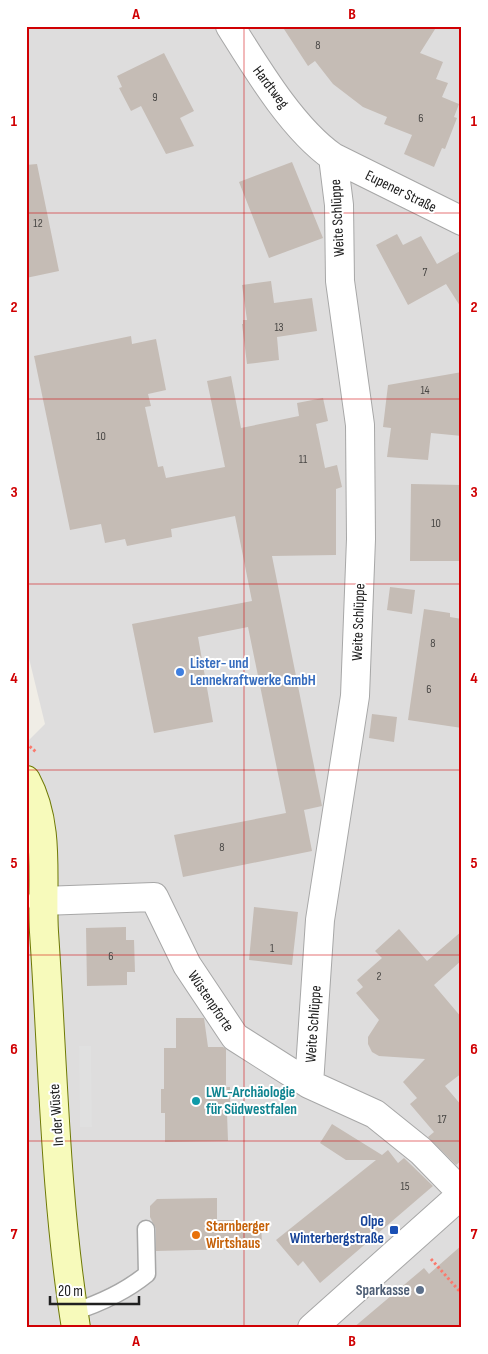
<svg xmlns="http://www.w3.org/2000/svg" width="488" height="1354" viewBox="0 0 488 1354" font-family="'Sofia Sans Condensed',sans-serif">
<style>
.residential{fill:#dedddd}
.parking{fill:#e0e0e0}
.building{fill:#c5bcb5}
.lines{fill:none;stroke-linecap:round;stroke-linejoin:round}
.lane-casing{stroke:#a7a7a7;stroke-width:19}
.street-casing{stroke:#a7a7a7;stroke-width:30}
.secondary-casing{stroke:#6e7905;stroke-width:30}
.path{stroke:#fa7a6e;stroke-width:3;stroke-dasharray:2.5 2.5;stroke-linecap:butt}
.lane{stroke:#fff;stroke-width:16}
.street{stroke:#fff;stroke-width:28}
.secondary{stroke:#f7fabb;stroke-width:28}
.grid{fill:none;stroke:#d00003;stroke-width:1;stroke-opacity:0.55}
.shop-dot{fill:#3f7fe0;stroke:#fff;stroke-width:2}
.culture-dot{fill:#0f9aa8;stroke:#fff;stroke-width:2}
.transit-dot{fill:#1a4fb4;stroke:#fff;stroke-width:2}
.food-dot{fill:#e8710a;stroke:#fff;stroke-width:2}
.service-dot{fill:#5c6f8a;stroke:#fff;stroke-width:2}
.labels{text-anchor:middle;stroke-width:4;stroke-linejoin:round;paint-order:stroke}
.number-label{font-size:12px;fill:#494745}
.street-label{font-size:15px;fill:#202020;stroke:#fff}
.shop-label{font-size:15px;font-weight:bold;fill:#366cbe;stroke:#fff;text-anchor:start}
.culture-label{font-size:15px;font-weight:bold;fill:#0d838f;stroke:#fff;text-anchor:start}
.transit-label{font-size:15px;font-weight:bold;fill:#164399;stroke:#fff;text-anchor:end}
.food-label{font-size:15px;font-weight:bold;fill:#c56008;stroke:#fff;text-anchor:start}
.service-label{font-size:15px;font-weight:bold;fill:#4e5e75;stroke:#fff;text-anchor:end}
.neatline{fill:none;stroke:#d00003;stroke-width:2}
.grid-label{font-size:16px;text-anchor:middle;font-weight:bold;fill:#d00003}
</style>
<rect width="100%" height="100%" fill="#f0ede6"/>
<!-- residential -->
<path class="residential" d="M 26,26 L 462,26 L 462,1328 L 26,1328 L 26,743 L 45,724 L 26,646 Z"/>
<!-- parking -->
<path class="parking" d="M 79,1046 L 91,1046 L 92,1127 L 80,1127 Z"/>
<!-- building -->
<path class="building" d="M 282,26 L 437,26 L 420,53 L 443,62 L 436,79 L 448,83 L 442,97 L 459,104 L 454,117 L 457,118 L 445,149 L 442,148 L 434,167 L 404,154 L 412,135 L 384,124 L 387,117 L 363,107 L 333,84 L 315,61 L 308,66 Z
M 164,53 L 194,111 L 180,118 L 194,146 L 166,154 L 141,106 L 131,111 L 119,88 L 122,87 L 117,76 Z
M 292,162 L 323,238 L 269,258 L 239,182 Z
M 37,164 L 59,271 L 26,278 L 26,165 Z
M 397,234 L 403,245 L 421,236 L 437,264 L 462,250 L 462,309 L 446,284 L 408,305 L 376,245 Z
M 271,281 L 274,303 L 312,298 L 317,331 L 277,337 L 279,360 L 247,364 L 242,324 L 243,324 L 243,320 L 247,320 L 242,285 Z
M 131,336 L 132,344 L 156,339 L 166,390 L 148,394 L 151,406 L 145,407 L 158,467 L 163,466 L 166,478 L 225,467 L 207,381 L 231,376 L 241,428 L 299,416 L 297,403 L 323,398 L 328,421 L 316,424 L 325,468 L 337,465 L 342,487 L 336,489 L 336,555 L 272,556 L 322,806 L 304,810 L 312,851 L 183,877 L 174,835 L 286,813 L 248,627 L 198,637 L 213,722 L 154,733 L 132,624 L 252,601 L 235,516 L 171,529 L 172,537 L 127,546 L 125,539 L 105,543 L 101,524 L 70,530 L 34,356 Z
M 462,372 L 462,436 L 431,433 L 428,460 L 387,457 L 391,428 L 383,427 L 388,385 Z
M 411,484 L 462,485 L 462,561 L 410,561 Z
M 390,587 L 415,590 L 412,614 L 387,610 Z
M 424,609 L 450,613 L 450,617 L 462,619 L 462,728 L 408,720 Z
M 372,714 L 397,717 L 394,742 L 369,738 Z
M 254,907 L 298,912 L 292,965 L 249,960 Z
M 126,927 L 126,940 L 134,940 L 135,972 L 127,972 L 127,985 L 87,986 L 86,928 Z
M 399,929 L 427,961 L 462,931 L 462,960 L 434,985 L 462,1018 L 462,1073 L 445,1086 L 462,1106 L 462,1160 L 456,1165 L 428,1137 L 434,1132 L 410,1104 L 417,1098 L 403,1082 L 425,1059 L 379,1056 L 372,1052 L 368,1044 L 368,1037 L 379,1020 L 356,993 L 363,987 L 357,980 L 382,958 L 375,951 Z
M 176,1018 L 204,1018 L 208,1047 L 223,1047 L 226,1049 L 226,1087 L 230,1087 L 230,1113 L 227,1113 L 228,1141 L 165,1142 L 165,1113 L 161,1113 L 161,1089 L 164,1089 L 164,1048 L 176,1048 Z
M 332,1124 L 382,1155 L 388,1150 L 398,1163 L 404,1158 L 433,1186 L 320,1283 L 303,1261 L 298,1266 L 276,1240 L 376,1160 L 346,1160 L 320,1143 Z
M 217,1198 L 217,1220 L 237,1220 L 237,1224 L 261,1223 L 262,1245 L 237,1246 L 237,1249 L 156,1251 L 156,1229 L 150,1217 L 150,1206 L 157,1199 Z
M 462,1245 L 462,1328 L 353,1328 L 424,1268 L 429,1274 Z"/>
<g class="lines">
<!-- lane casing -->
<g class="lane-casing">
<path id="lane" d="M 73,1312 C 101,1303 125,1292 147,1274 L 146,1229"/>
</g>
<!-- street casing -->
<g class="street-casing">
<path id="street" d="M 230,26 C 257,69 292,128 333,157 L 462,221
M 42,901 L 154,897 L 187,965 L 235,1037 L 309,1084 L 375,1114 L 421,1151 L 462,1193
M 309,1084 L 320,920 L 355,696 L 361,539 L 360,425 L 340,281 L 339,205 L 333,157
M 312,1328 L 462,1194"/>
</g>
<!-- secondary casing -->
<g class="secondary-casing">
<path id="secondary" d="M 26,780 C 51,826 41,882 44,932 C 53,1063 55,1198 76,1328"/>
</g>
<!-- path -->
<path class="path" d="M 26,743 L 36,752
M 431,1259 L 462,1294"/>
<!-- lane -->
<use href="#lane" class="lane"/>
<!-- street -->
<use href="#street" class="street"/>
<!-- secondary -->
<use href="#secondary" class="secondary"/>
</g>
<!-- grid -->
<path class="grid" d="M 244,26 L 244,1328M 26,213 L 462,213M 26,399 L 462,399M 26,584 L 462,584M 26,770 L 462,770M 26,955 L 462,955M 26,1141 L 462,1141"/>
<!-- markers -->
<circle class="shop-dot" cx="180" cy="672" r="5"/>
<circle class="culture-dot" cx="196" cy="1101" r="5"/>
<rect class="transit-dot" x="389" y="1225" width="10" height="10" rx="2.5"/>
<circle class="food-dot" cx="196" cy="1235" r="5"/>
<circle class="service-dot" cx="420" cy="1290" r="5"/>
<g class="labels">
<!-- number labels -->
<g class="number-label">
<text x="318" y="49">8</text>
<text x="155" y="101">9</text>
<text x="421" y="122">6</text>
<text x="38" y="227">12</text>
<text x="425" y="276">7</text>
<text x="279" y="331">13</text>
<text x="425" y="394">14</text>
<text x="101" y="440">10</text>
<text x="303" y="463">11</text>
<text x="436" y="527">10</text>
<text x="433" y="647">8</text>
<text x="429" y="693">6</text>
<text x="222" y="851">8</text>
<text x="272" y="952">1</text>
<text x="111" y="960">6</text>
<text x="379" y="980">2</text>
<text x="442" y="1123">17</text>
<text x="405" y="1190">15</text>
</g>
<!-- street labels -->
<g class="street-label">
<text transform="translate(271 87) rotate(53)" y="5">Hardtweg</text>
<text transform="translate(401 191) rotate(26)" y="5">Eupener Straße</text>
<text transform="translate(337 218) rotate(-93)" y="5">Weite Schlüppe</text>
<text transform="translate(358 622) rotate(-88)" y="5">Weite Schlüppe</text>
<text transform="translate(211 1001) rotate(56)" y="5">Wüstenpforte</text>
<text transform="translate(313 1024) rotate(-86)" y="5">Weite Schlüppe</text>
<text transform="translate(56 1115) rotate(-94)" y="5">In der Wüste</text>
</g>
<!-- shop labels -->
<g class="shop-label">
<text x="190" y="668">Lister- und<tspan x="190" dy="17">Lennekraftwerke GmbH</tspan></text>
</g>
<!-- culture labels -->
<g class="culture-label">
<text x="206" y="1097">LWL-Archäologie<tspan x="206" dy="17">für Südwestfalen</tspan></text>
</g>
<!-- transit labels -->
<g class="transit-label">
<text x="384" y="1226">Olpe<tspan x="384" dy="17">Winterbergstraße</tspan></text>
</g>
<!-- food labels -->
<g class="food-label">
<text x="206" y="1231">Starnberger<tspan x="206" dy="17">Wirtshaus</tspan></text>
</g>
<!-- service labels -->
<g class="service-label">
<text x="410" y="1295">Sparkasse</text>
</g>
</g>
<!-- border -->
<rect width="488" height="1354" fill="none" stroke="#ffffff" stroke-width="55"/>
<!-- scale -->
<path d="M50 1296v8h89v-8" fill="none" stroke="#202020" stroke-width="2.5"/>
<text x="58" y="1296" font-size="15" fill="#202020" stroke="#ffffff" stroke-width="4" paint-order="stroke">20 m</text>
<rect x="28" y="28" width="432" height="1298" class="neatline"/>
<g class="grid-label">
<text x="136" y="19">A</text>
<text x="352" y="19">B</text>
<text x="14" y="126">1</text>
<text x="474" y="126">1</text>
<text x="14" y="312">2</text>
<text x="474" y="312">2</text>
<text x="14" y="497">3</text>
<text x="474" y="497">3</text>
<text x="14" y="683">4</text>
<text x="474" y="683">4</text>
<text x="14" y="868">5</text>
<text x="474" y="868">5</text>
<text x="14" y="1054">6</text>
<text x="474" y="1054">6</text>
<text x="14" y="1239">7</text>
<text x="474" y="1239">7</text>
<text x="136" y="1346">A</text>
<text x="352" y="1346">B</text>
</g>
</svg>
